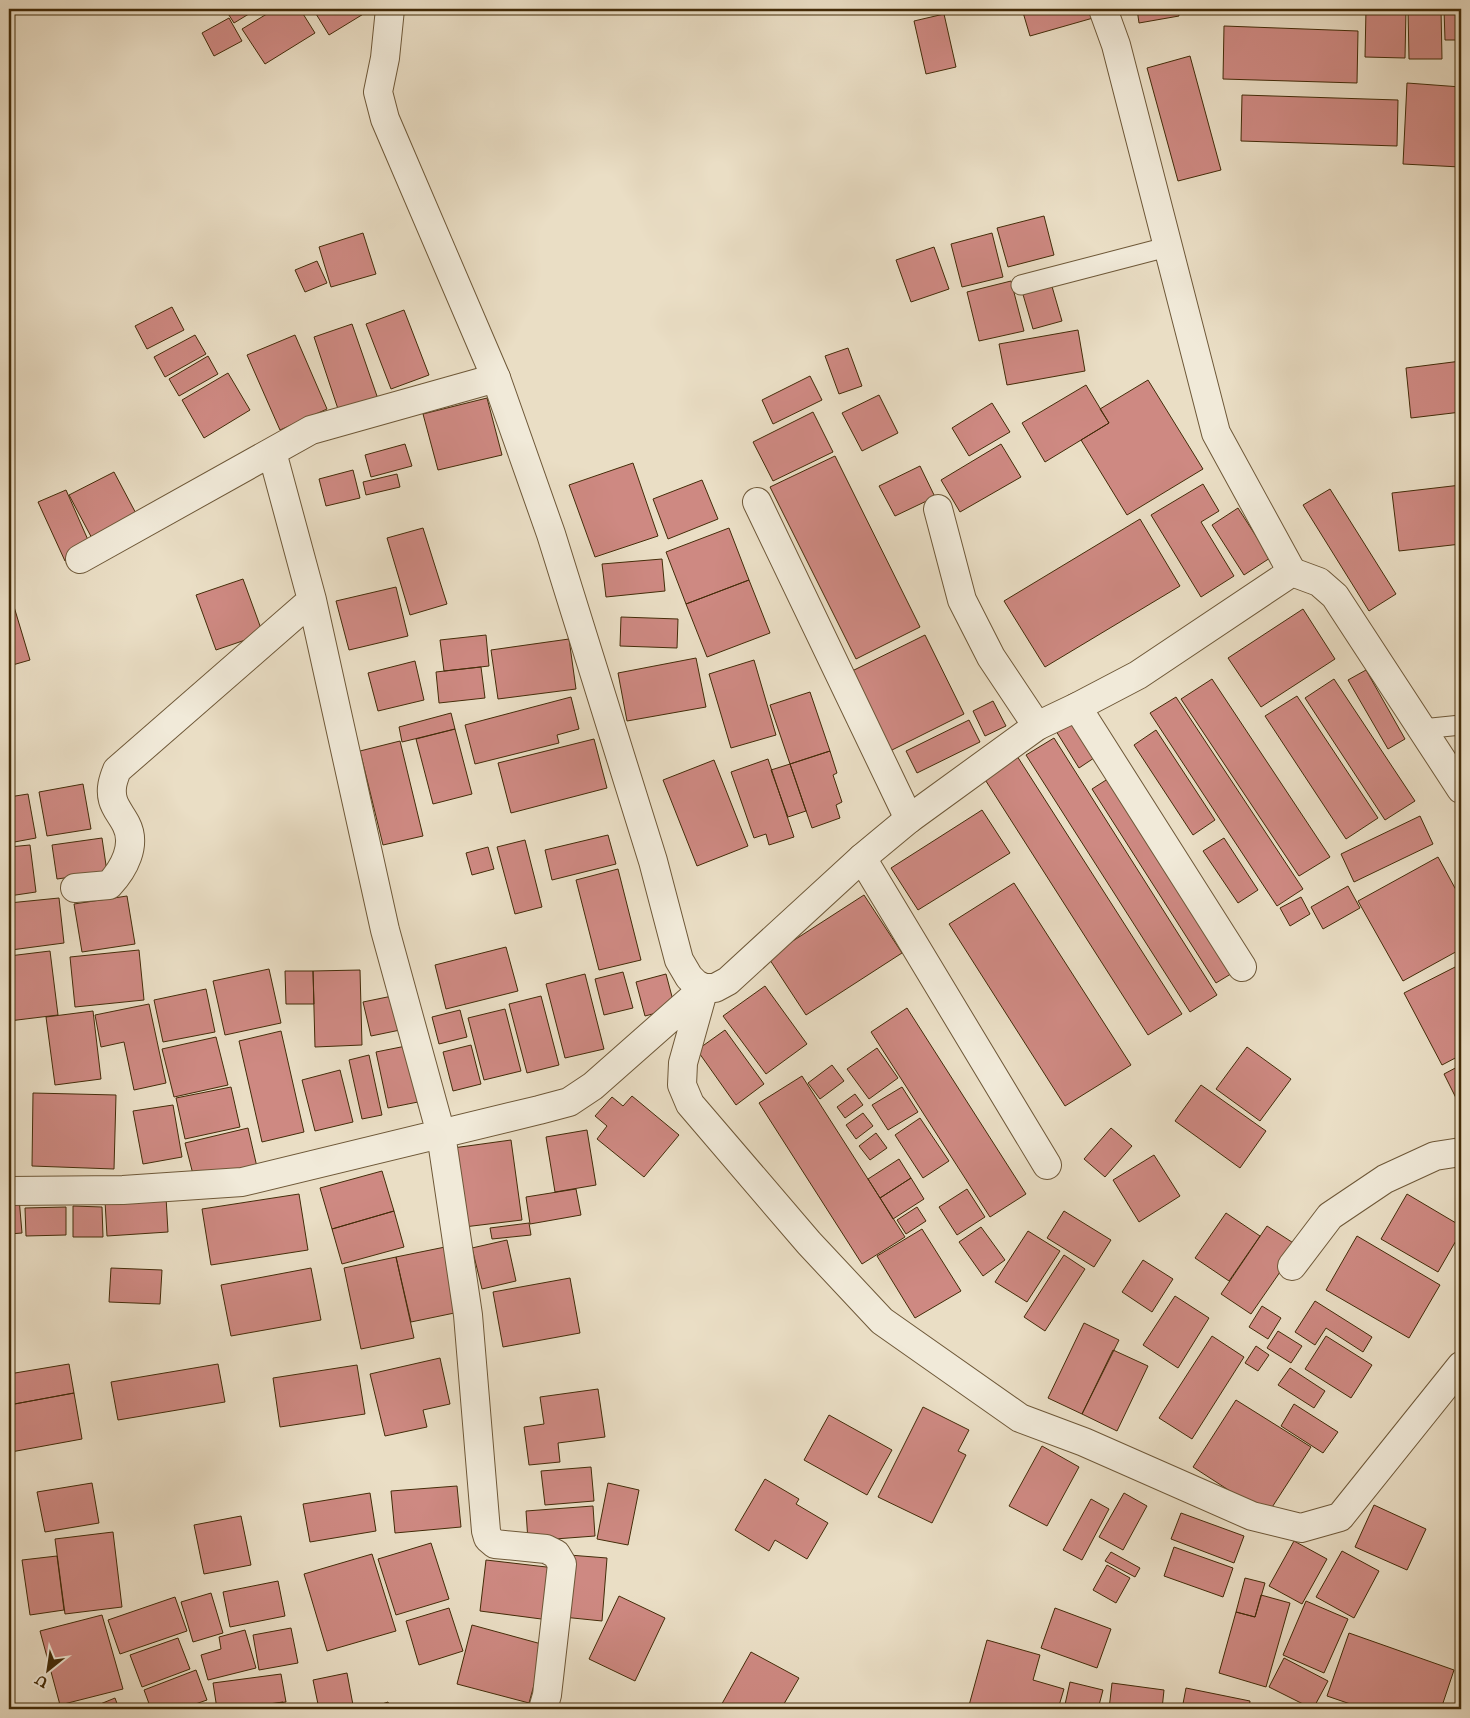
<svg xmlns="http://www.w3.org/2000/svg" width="1470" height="1718" viewBox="0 0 1470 1718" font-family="'IM FELL English',serif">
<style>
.building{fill:#ce8982;stroke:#442c09}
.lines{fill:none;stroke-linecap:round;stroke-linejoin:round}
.service-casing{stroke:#6e5838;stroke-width:21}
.minor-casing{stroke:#6e5838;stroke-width:30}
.tertiary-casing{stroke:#6e5838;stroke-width:30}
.service{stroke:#f1ead9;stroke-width:19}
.minor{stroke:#f1ead9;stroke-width:28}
.tertiary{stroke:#f1ead9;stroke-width:28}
</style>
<rect width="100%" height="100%" fill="#eadec5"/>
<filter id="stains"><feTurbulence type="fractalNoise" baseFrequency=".004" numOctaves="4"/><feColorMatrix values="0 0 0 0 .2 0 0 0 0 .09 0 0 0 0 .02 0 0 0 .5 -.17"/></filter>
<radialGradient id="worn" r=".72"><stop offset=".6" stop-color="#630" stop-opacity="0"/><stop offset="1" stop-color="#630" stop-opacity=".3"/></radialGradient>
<!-- building -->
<path class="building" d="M 225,9 L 257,9 L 234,23 Z
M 275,9 L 300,9 L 315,33 L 265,64 L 242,29 Z
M 313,9 L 363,9 L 365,13 L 329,35 Z
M 1022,9 L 1090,9 L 1093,18 L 1030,36 Z
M 1137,9 L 1178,9 L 1179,16 L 1139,23 Z
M 1366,9 L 1406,9 L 1405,58 L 1365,57 Z
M 1408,9 L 1441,9 L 1442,59 L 1409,59 Z
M 1444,9 L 1461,9 L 1461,40 L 1445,40 Z
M 944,14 L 956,67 L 926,74 L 914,21 Z
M 229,18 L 242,41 L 214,56 L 202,33 Z
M 1224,26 L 1358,31 L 1357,83 L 1223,79 Z
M 1190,56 L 1221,170 L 1178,181 L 1147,68 Z
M 1407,83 L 1461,87 L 1460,167 L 1403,164 Z
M 1242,95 L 1398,100 L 1397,146 L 1241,141 Z
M 1044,216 L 1054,255 L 1008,267 L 997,228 Z
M 363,233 L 376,274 L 331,287 L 319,247 Z
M 992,233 L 1003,277 L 962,287 L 951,244 Z
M 934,247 L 949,289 L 911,302 L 896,260 Z
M 317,261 L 327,283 L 305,292 L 295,270 Z
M 1011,281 L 1024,331 L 979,341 L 967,292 Z
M 1051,283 L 1062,321 L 1033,329 L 1022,291 Z
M 172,307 L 184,330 L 147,349 L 135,326 Z
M 404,310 L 429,375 L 391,389 L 366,324 Z
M 352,324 L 378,399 L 339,412 L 314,337 Z
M 1078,330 L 1085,371 L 1007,385 L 999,344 Z
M 195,335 L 206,354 L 165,377 L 154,357 Z
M 295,335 L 327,409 L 280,430 L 247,355 Z
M 848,348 L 862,386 L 839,394 L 825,356 Z
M 208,356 L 218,374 L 179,396 L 169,379 Z
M 1461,361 L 1461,412 L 1411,418 L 1406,368 Z
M 228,373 L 250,410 L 204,438 L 182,400 Z
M 810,376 L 822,400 L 773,424 L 762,400 Z
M 1148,380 L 1203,469 L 1127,515 L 1081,440 L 1109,423 L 1100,409 Z
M 1086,385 L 1109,423 L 1045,462 L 1022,423 Z
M 879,395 L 898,433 L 862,451 L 842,413 Z
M 487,398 L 502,455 L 438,470 L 423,414 Z
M 992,403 L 1010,432 L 969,456 L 952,428 Z
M 813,412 L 833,452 L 773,481 L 753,442 Z
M 405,444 L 412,466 L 371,477 L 365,455 Z
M 1001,444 L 1021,477 L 960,512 L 941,480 Z
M 835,456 L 920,627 L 856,659 L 770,487 Z
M 633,463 L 658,536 L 595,557 L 569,485 Z
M 920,466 L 935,497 L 895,516 L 879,486 Z
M 353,470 L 360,498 L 326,506 L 319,479 Z
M 114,472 L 140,521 L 95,544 L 69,495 Z
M 397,474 L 400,487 L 366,495 L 363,482 Z
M 702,480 L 718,519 L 668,539 L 653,499 Z
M 1203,484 L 1219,511 L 1201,522 L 1234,576 L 1201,597 L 1151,515 Z
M 1461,485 L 1461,544 L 1399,551 L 1392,493 Z
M 1330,489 L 1396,594 L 1369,611 L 1303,505 Z
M 66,490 L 92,549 L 65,561 L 38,502 Z
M 1238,508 L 1270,558 L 1244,575 L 1212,525 Z
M 1140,519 L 1180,586 L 1045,667 L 1004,601 Z
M 423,528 L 447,604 L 410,615 L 387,538 Z
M 729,528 L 749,580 L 686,604 L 666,552 Z
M 662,559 L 665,591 L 606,597 L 602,564 Z
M 243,579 L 263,634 L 216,650 L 196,595 Z
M 749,580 L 770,633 L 707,657 L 686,604 Z
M 396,587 L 408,636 L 349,650 L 336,601 Z
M 9,590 L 30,660 L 9,666 Z
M 1303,609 L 1335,659 L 1261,707 L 1228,658 Z
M 621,617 L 678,619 L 677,648 L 620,646 Z
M 486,635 L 489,666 L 444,671 L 440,640 Z
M 925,635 L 964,714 L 886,753 L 846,674 Z
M 569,639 L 576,689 L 498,699 L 491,650 Z
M 696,658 L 706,707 L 627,721 L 618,673 Z
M 754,660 L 776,735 L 731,748 L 709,674 Z
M 415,661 L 424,700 L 378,711 L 368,673 Z
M 481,667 L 485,698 L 439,703 L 436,672 Z
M 1366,670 L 1405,739 L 1388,749 L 1348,680 Z
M 1212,679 L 1330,857 L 1299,876 L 1181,699 Z
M 1334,679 L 1415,801 L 1385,820 L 1305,698 Z
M 810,692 L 830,751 L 790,764 L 770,705 Z
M 1297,696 L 1378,818 L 1346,839 L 1265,716 Z
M 571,697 L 579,729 L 557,735 L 559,743 L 475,764 L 465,725 Z
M 1176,697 L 1303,889 L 1277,906 L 1150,713 Z
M 993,701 L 1006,726 L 985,736 L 973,711 Z
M 451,713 L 455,729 L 402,742 L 399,727 Z
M 1074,719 L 1097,756 L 1079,768 L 1056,731 Z
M 969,720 L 980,742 L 917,773 L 906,751 Z
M 455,729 L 472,794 L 433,804 L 416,739 Z
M 1156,730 L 1215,820 L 1193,835 L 1134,745 Z
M 1054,738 L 1217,995 L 1190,1012 L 1026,755 Z
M 594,739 L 607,788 L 511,813 L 498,763 Z
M 400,741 L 423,836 L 383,845 L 360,751 Z
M 830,751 L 837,773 L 833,775 L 842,802 L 836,805 L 840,818 L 812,828 L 790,764 Z
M 1017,756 L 1182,1014 L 1148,1035 L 984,778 Z
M 768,759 L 794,837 L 769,845 L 766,834 L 754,838 L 731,772 Z
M 714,760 L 748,846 L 697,866 L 663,780 Z
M 790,764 L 806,811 L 788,817 L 771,770 Z
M 1114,775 L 1239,969 L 1216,983 L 1092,789 Z
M 83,784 L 91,829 L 47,836 L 39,792 Z
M 28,794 L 36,838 L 9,843 L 9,797 Z
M 982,810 L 1010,853 L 918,910 L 891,868 Z
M 1420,816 L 1433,844 L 1354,882 L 1341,854 Z
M 608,835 L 616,864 L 552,880 L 545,850 Z
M 102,838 L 107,872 L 57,879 L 52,845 Z
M 1224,838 L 1258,890 L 1238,903 L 1203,851 Z
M 525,840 L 542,907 L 515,914 L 497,847 Z
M 30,845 L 36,892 L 9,896 L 9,847 Z
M 488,847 L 494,869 L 472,875 L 466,853 Z
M 1438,857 L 1461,899 L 1461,949 L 1403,981 L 1358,901 Z
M 618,869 L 641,960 L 599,970 L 576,880 Z
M 1014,883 L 1131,1065 L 1065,1106 L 949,924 Z
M 1348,886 L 1360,908 L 1323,929 L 1311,907 Z
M 864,895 L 902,953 L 806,1015 L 768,957 Z
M 127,896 L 135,944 L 82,952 L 74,904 Z
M 1301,897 L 1310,914 L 1290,926 L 1280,908 Z
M 59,898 L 64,943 L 11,950 L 9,935 L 9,903 Z
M 506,947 L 518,991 L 446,1009 L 435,965 Z
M 139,950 L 144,1000 L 75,1007 L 70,957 Z
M 50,951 L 58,1015 L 9,1021 L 9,956 Z
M 1461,964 L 1461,1055 L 1442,1065 L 1404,993 Z
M 269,969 L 281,1023 L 225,1035 L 213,981 Z
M 360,970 L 362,1045 L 315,1047 L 313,971 Z
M 285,971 L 313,971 L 314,1004 L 286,1004 Z
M 623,972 L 633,1008 L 604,1015 L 595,979 Z
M 585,974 L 604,1049 L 565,1058 L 546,984 Z
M 666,974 L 675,1008 L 645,1016 L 636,982 Z
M 765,986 L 807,1044 L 766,1074 L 723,1016 Z
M 206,989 L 215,1032 L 163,1042 L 154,1000 Z
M 397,995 L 405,1029 L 371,1036 L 363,1002 Z
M 541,996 L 559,1065 L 527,1073 L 509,1004 Z
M 149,1004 L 166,1083 L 134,1090 L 124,1042 L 101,1047 L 95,1015 Z
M 907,1008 L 1026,1194 L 990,1217 L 871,1032 Z
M 505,1009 L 521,1071 L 484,1080 L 468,1018 Z
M 460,1010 L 467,1037 L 439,1044 L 432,1017 Z
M 93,1011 L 101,1079 L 55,1085 L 46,1017 Z
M 725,1030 L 764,1084 L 736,1105 L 697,1050 Z
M 281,1031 L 304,1132 L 262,1142 L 239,1041 Z
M 216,1037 L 228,1085 L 174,1097 L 162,1049 Z
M 411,1045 L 423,1101 L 388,1108 L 376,1052 Z
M 471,1045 L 481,1084 L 453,1091 L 443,1052 Z
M 1247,1047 L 1291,1079 L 1260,1121 L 1216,1089 Z
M 877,1048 L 898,1078 L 869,1099 L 847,1069 Z
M 369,1055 L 382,1115 L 362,1119 L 349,1060 Z
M 832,1065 L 844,1081 L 820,1099 L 808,1083 Z
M 1461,1065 L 1461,1108 L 1444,1074 Z
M 340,1070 L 353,1122 L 315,1131 L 302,1080 Z
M 802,1076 L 905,1237 L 862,1264 L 759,1103 Z
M 1201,1085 L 1266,1131 L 1240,1168 L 1175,1121 Z
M 231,1087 L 240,1127 L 185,1139 L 176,1098 Z
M 902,1087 L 918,1112 L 888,1130 L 872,1105 Z
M 33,1093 L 116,1095 L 114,1169 L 32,1166 Z
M 855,1094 L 863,1105 L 845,1118 L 837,1107 Z
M 632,1096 L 679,1135 L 644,1177 L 597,1139 L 607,1126 L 595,1116 L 612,1097 L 623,1106 Z
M 173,1105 L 182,1157 L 143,1164 L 133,1111 Z
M 863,1113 L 873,1126 L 856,1139 L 846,1125 Z
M 920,1118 L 949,1161 L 923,1178 L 895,1135 Z
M 248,1128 L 257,1167 L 195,1182 L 185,1143 Z
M 1111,1128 L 1132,1146 L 1105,1177 L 1084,1159 Z
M 587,1130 L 596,1185 L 555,1192 L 546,1137 Z
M 876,1133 L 887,1148 L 870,1160 L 859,1146 Z
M 511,1140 L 522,1220 L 464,1227 L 453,1148 Z
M 1154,1155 L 1180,1196 L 1139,1222 L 1113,1180 Z
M 899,1159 L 911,1178 L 880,1198 L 868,1179 Z
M 382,1171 L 394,1211 L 332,1229 L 320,1188 Z
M 911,1178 L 924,1199 L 893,1219 L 880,1198 Z
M 576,1189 L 581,1215 L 530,1224 L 526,1197 Z
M 967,1189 L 985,1217 L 957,1235 L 939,1207 Z
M 299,1194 L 308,1250 L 211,1265 L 202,1209 Z
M 1407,1194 L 1461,1226 L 1461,1232 L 1438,1272 L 1381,1239 Z
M 166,1197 L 168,1232 L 107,1236 L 105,1201 Z
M 19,1198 L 22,1233 L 9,1234 L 9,1199 Z
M 73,1206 L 102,1207 L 103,1237 L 73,1237 Z
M 66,1207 L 66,1235 L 26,1236 L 25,1208 Z
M 917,1207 L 926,1221 L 906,1234 L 897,1220 Z
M 394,1211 L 404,1247 L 342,1264 L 332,1229 Z
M 1064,1211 L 1111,1240 L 1094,1267 L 1047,1238 Z
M 1226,1213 L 1260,1236 L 1229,1281 L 1195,1258 Z
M 529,1223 L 531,1235 L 492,1239 L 490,1228 Z
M 1267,1226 L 1298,1246 L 1251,1314 L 1221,1294 Z
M 981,1227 L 1005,1260 L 983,1276 L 959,1242 Z
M 922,1229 L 961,1291 L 915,1318 L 877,1256 Z
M 1028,1231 L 1060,1251 L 1027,1302 L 995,1282 Z
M 1357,1236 L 1440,1285 L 1409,1338 L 1326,1290 Z
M 507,1240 L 516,1281 L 482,1289 L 472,1248 Z
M 450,1246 L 464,1311 L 411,1322 L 396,1257 Z
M 1064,1255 L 1085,1269 L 1045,1331 L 1024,1317 Z
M 396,1257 L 414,1338 L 361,1349 L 344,1268 Z
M 1143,1260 L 1173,1279 L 1152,1312 L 1122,1292 Z
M 111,1268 L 162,1270 L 160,1304 L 109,1302 Z
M 311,1268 L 321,1320 L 231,1336 L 221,1285 Z
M 570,1278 L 580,1333 L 503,1347 L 493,1292 Z
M 1175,1296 L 1209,1318 L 1178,1368 L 1143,1345 Z
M 1315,1301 L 1372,1337 L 1363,1352 L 1326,1328 L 1315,1345 L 1295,1332 Z
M 1262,1306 L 1281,1318 L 1268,1339 L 1249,1327 Z
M 1084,1323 L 1119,1340 L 1082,1414 L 1048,1398 Z
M 1278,1331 L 1302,1346 L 1291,1363 L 1267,1348 Z
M 1212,1336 L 1244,1357 L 1192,1439 L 1159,1418 Z
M 1326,1336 L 1372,1365 L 1351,1398 L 1305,1369 Z
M 1256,1346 L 1269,1355 L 1258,1371 L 1245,1363 Z
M 1113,1350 L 1148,1366 L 1117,1431 L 1082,1414 Z
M 440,1358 L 450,1404 L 423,1410 L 427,1427 L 385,1436 L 370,1374 Z
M 69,1364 L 74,1393 L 9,1405 L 9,1374 Z
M 218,1364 L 225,1402 L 118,1420 L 111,1382 Z
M 357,1365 L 365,1414 L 280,1427 L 273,1378 Z
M 1290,1368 L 1325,1391 L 1314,1408 L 1278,1385 Z
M 598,1389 L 605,1437 L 558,1443 L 560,1462 L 529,1465 L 524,1427 L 544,1424 L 540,1397 Z
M 74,1393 L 82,1439 L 11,1452 L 9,1442 L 9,1405 Z
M 1236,1400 L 1311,1447 L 1267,1515 L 1193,1467 Z
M 1294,1404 L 1338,1432 L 1323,1453 L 1281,1426 Z
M 923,1407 L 969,1430 L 958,1451 L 966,1455 L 932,1523 L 878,1497 Z
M 829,1415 L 892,1450 L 867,1495 L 804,1460 Z
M 1042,1446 L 1079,1467 L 1047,1526 L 1009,1506 Z
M 591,1467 L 594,1501 L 545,1505 L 541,1471 Z
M 765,1479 L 799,1499 L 796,1504 L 828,1523 L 807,1559 L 775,1540 L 769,1551 L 735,1530 Z
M 92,1483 L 99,1523 L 45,1532 L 37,1492 Z
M 608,1483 L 639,1490 L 628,1545 L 597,1539 Z
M 457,1486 L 461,1527 L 395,1533 L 391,1491 Z
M 370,1493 L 376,1531 L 310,1542 L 303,1504 Z
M 1124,1493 L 1147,1506 L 1123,1550 L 1099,1537 Z
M 1091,1499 L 1109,1509 L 1082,1560 L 1063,1550 Z
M 1374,1505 L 1426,1529 L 1407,1570 L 1355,1547 Z
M 593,1506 L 595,1536 L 528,1541 L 526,1511 Z
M 1181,1513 L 1244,1536 L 1234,1563 L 1171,1539 Z
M 241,1516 L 251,1565 L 204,1574 L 194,1525 Z
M 113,1532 L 122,1607 L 65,1614 L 55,1539 Z
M 1294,1541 L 1327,1559 L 1302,1604 L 1269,1586 Z
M 431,1543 L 449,1599 L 396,1615 L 378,1559 Z
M 1174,1547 L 1233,1568 L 1223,1597 L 1164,1576 Z
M 1342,1551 L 1379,1571 L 1354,1618 L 1316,1597 Z
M 1111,1552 L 1140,1568 L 1135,1577 L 1105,1561 Z
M 372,1554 L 396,1631 L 327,1651 L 304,1574 Z
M 569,1555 L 607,1558 L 602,1621 L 563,1617 Z
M 57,1556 L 64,1610 L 30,1615 L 22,1560 Z
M 486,1560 L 555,1568 L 549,1620 L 480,1611 Z
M 1107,1565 L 1130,1578 L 1116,1603 L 1093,1590 Z
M 1245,1578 L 1265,1583 L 1255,1617 L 1236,1612 Z
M 278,1581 L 285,1616 L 230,1627 L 223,1592 Z
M 211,1593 L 223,1633 L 193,1642 L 181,1602 Z
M 1261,1595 L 1290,1603 L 1266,1687 L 1219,1673 L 1236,1612 L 1255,1617 Z
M 619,1596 L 665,1618 L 635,1681 L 589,1659 Z
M 175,1597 L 187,1631 L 120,1654 L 108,1620 Z
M 1306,1601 L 1348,1619 L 1324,1673 L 1283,1655 Z
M 449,1608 L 463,1651 L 419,1665 L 406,1621 Z
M 1055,1608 L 1111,1629 L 1097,1668 L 1041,1648 Z
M 102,1615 L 123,1689 L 60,1705 L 40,1631 Z
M 472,1625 L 545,1645 L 529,1703 L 457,1684 Z
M 291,1628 L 298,1663 L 259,1670 L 253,1635 Z
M 245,1630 L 256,1668 L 208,1680 L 201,1655 L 221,1649 L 219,1637 Z
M 1349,1633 L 1454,1670 L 1441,1709 L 1365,1709 L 1327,1696 Z
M 178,1638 L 190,1669 L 142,1687 L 130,1655 Z
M 987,1640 L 1040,1655 L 1033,1680 L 1064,1689 L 1058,1709 L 968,1709 Z
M 751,1652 L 799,1678 L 781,1709 L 719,1709 Z
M 1284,1658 L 1328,1681 L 1313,1709 L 1269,1687 Z
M 196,1670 L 207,1700 L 181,1709 L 151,1709 L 144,1690 Z
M 347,1673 L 353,1705 L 332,1709 L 319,1709 L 313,1680 Z
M 281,1674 L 286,1702 L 233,1709 L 217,1709 L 213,1683 Z
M 1070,1682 L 1103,1690 L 1098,1709 L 1064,1709 Z
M 1112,1683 L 1164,1690 L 1162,1709 L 1109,1709 Z
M 1186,1688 L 1250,1701 L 1249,1709 L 1182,1709 Z
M 115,1698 L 119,1709 L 88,1709 Z
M 283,1702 L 284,1709 L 233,1709 Z
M 388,1702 L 390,1709 L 371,1709 L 370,1708 Z"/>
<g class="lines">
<!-- service casing -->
<g class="service-casing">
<path id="service" d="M 1021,285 L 1167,247
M 1422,729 L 1461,725"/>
</g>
<!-- minor casing -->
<g class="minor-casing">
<path id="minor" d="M 1103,9 L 1116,45 L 1216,433 L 1292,572
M 272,452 L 312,600 L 385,930 L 441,1134 L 468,1315 L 486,1531 L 488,1538 L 495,1544 L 546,1549 L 556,1554 L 562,1564 L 547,1695 L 543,1709
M 757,502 L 909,819
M 938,509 L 962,600 L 991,657 L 1037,726
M 80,559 L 311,430 L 496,378
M 1077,707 L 1242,967
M 862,858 L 1047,1165
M 75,888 L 109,885 C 124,869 137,845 126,824 C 122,816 115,808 113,800 C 110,789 113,780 117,770 L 312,600
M 704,988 L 683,1063 L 682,1085 L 690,1104 L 809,1243 L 882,1321 L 1020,1418 L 1084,1442 L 1252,1516 L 1301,1528 L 1340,1517 L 1461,1366
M 9,1191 L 123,1190 L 242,1182 L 539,1110 L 569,1102 L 593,1086 L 704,988
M 1292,1266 L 1330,1216 L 1385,1179 L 1435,1156 L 1461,1152"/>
</g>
<!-- tertiary casing -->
<g class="tertiary-casing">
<path id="tertiary" d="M 390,9 L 385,58 L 378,92 L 385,119 L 496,378 L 551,534 L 653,861 L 679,960 L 689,977 L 696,984 L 704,988 L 715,988 L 728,981 L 862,858 L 909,819 L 1037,726 L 1077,707 L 1138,675 L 1292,572 L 1319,582 L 1335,596 L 1461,789"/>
</g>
<!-- service -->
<use href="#service" class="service"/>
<!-- minor -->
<use href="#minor" class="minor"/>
<!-- tertiary -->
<use href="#tertiary" class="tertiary"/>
</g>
<!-- margin -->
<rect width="1470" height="1718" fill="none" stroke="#eadec5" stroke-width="30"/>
<rect x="10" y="10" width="1450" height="1698" fill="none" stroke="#442c09" stroke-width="2.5"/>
<rect x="15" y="15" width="1440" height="1688" fill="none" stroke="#442c09"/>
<!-- north arrow -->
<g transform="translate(48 1670) rotate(210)" stroke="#f1ead9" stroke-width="4" paint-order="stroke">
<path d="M0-4L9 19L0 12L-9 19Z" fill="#442c09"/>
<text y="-8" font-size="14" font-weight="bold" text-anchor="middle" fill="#442c09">U</text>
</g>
<rect width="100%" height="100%" filter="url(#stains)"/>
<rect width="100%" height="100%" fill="url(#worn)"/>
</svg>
